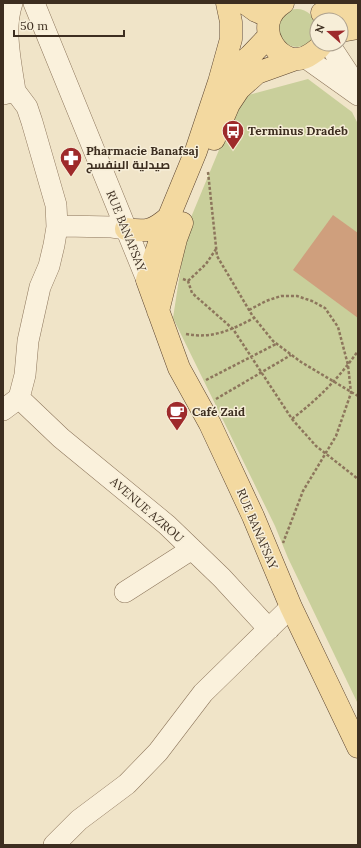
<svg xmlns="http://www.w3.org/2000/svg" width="361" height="848" viewBox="0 0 361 848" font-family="Lora,Cairo,serif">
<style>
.green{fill:#c9cf9b}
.building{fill:#cf9f7d}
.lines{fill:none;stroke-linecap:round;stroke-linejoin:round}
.minor-casing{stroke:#8d765c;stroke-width:22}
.major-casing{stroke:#5b4430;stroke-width:23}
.path{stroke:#8d765c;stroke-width:2.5;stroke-dasharray:3 2;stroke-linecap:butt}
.minor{stroke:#faf1dc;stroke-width:21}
.major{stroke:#f3d9a0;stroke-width:22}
.labels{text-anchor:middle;stroke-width:3;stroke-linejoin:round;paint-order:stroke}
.poi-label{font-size:12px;font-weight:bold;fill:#3d2e20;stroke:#f7eed8;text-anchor:start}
.street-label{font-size:12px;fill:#3d2e20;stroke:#f7eed8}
</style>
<rect width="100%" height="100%" fill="#f0e4c8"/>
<!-- green -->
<path class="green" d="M278 28a19 19 0 1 1 38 0a19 19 0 1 1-38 0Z
M 308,79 L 352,112 L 358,124 L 358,704 L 288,558 L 275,526 L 173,318 L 187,227 L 241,97 Z"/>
<!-- building -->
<path class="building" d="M 333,215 L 358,233 L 358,318 L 293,270 Z"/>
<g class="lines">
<!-- minor casing -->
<g class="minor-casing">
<path id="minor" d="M 34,3 L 147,280
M 329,44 L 358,88
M 306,58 L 358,95
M 3,94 L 15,91 C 11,63 3,30 12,3
M 57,227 L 64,226 L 112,227 L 126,229
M 19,398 L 61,438 L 167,525 L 222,578 L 269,629
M 3,410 L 19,398 L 25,375 L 28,341 L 40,287 L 49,266 L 54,245 L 57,227 L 56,205 L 32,122 L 27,107 L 15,91
M 125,592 L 192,549
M 54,845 L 79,820 L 127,784 L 158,752 L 203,693 L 291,607"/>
</g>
<!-- major casing -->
<g class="major-casing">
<path id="major" d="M 245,3 L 256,11 L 270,17
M 283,3 C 248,25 282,75 311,54 C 316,51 319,49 322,44
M 322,13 L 358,15
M 341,31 L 358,28
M 268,37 L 250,56 L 219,82 L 196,151 L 163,231 L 147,280 L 179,368 L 210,424 L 253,516 L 291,607 L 358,747
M 219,82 L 231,39 L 231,22 L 227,3
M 214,139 L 229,104 L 239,89 L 257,73 L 296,59
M 126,229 C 147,232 153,231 169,217
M 158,311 L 176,239 L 182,223"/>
</g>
<!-- path -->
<path class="path" d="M 208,172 L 217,256 L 252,315 L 273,341 L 301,362 L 358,396
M 183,279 L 188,281 L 192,293 L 233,329 L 292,419 L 316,446 L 358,479
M 188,281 L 206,264 L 216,249
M 249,310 L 266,301 L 281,296 L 297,296 L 312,301 L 325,308 L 338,327 L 348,365 L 351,393 L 336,436 L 303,491 L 283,543
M 186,334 C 213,339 231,330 254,318
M 206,380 L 276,344
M 216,399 L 291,355
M 292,419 C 319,398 338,379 358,351"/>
<!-- minor -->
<use href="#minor" class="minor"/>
<!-- major -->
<use href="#major" class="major"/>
</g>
<!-- icons -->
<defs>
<g id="bus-pin" transform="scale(1.15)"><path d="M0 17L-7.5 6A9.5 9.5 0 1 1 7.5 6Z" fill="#9e2a2b" stroke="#f7eed8"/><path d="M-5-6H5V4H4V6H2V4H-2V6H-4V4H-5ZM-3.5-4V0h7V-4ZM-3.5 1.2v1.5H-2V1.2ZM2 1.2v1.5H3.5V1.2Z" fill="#fff"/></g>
<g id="pharmacy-pin" transform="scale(1.15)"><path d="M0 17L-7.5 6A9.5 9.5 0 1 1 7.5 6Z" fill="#9e2a2b" stroke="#f7eed8"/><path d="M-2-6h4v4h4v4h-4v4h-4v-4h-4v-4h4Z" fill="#fff"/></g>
<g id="cafe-pin" transform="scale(1.15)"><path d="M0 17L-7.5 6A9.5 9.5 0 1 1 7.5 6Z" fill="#9e2a2b" stroke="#f7eed8"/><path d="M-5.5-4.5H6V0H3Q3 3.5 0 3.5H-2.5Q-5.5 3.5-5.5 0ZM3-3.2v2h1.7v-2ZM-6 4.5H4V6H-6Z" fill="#fff"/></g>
</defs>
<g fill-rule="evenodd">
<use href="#bus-pin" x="233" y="131"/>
<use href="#pharmacy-pin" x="71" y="158"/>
<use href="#cafe-pin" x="177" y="412"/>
</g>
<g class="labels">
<!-- poi labels -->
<g class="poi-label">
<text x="248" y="135">Terminus Dradeb</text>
<text x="86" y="155">Pharmacie Banafsaj<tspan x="86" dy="14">صيدلية البنفسج</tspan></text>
<text x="192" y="416">Café Zaid</text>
</g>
<!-- street labels -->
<g class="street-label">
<text transform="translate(126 231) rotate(68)" y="4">RUE BANAFSAY</text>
<text transform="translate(147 510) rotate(41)" y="4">AVENUE AZROU</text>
<text transform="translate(257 529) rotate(67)" y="4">RUE BANAFSAY</text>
</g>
</g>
<!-- border -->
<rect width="361" height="848" fill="none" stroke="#3d2e20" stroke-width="8"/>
<!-- north arrow -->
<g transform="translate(329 32) rotate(290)"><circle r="19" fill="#f7eed8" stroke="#ada18e"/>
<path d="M0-3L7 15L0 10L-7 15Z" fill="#9e2a2b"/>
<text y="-6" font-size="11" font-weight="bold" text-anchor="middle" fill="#3d2e20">N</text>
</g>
<!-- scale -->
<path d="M14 30v6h110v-6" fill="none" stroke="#3d2e20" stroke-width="2"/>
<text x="20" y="30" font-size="12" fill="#3d2e20" stroke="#f7eed8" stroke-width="3" paint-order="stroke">50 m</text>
</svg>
